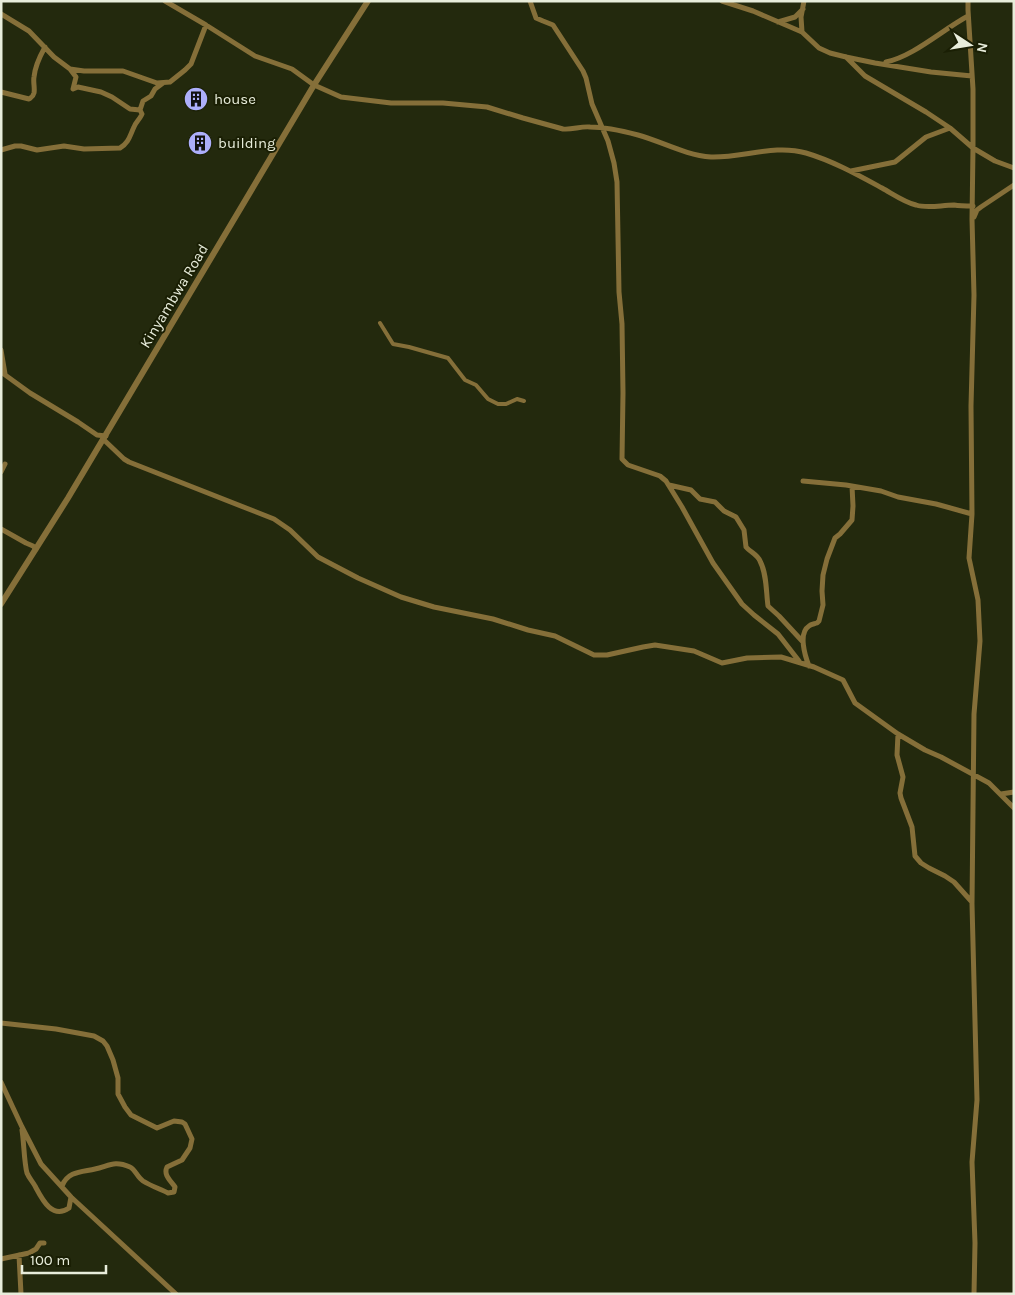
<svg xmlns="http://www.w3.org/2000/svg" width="1015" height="1295" viewBox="0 0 1015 1295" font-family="Karla,sans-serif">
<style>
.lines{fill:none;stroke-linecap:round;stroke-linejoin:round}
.pedestrian{stroke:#856f39;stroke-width:4}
.minor{stroke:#856f39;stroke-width:5}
.tertiary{stroke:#856f39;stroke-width:6}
.labels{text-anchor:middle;stroke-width:4;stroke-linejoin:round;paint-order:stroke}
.poi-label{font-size:15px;fill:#e8eddb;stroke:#1a1f04;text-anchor:start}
.street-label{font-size:15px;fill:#e8eddb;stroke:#1a1f04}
</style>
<rect width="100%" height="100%" fill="#23290d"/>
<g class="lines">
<!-- pedestrian -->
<path class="pedestrian" d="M 380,323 L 393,344 L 409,347 L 448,358 L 465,380 L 476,385 L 488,399 L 498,404 L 506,404 L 517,399 L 524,401"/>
<!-- minor -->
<path class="minor" d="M 165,1 L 206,25 L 255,56 L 292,69 L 314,85 L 341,97 L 391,103 L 443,103 L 487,107 L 523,118 L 563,129 C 572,130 581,126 590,127 C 606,127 623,131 638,135 C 663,142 685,155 711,157 C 743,158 774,144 806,153 C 833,161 858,175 882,188 C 893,194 904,202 916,205 C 928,209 941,205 954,205 C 960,206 967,206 973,206
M 530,1 L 536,18 L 543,21 L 553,25 L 583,71 L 586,78 L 592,104 L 608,141 L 614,163 L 617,182 L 619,292 L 622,324 L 623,393 L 622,459 L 628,465 L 660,476 L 666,481 L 682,507 L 713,563 L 742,604 L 754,615 L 778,634 L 799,661
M 722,1 L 753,11 L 802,32 L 819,48 L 830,53 L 846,57 L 875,63 L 931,72 L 972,76
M 968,1 L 968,10 L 973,89 L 973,148 L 972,219 L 974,295 L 971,406 L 972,514 L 969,558 L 978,600 L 980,641 L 974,714 L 972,904 L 977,1100 L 972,1162 L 975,1243 L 974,1294
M 1,14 L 29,31 L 54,57 L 70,69 L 84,71 L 123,71 L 157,83 L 170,82 L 185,70 L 191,64 L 206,25
M 778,22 L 795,17 L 803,9
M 802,32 L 801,17 L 804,1
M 846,57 L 865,76 L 926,112 L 950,128 L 973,148 L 995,161 L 1014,168
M 886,62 C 914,56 942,30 968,16
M 70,69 L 76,77 L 73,89 L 78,87 L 101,92 L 112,97 L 130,109 L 140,110 L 143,101 L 151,96 L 155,89 L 163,83
M 1,92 L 29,99 C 32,97 33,97 34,93 C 35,88 33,82 34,77 C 35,66 40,56 45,47
M 1,150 L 15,146 L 21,146 L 37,150 L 64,146 L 84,149 L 120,148 C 129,143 130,135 134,127 C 135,123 139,120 141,116 L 142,114 L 140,110
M 851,171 L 895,162 L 926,137 L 950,128
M 974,217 L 977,210 L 981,207 L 1014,185
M 1,350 L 5,374
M 1,372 L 30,393 L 78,422 L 97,435 L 106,436
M 103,439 L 124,459 L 129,462 L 274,519 L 290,530 L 318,557 L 358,578 L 401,597 L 434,607 L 493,619 L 528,630 L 555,636 L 594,655 L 607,655 L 643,647 L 655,645 L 694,651 L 722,663 L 747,658 L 781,657 L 814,667 L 843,680 L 855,703 L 898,734 L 925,750 L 941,757 L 989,783 L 1014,808
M 1,472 L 5,464
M 803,481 L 846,485 L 881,491 L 898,497 L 936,504 L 972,514
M 669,485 L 691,490 L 700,499 L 715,502 L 724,511 L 736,517 L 744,530 L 746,547 C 750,552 758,555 760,561 C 767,574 766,592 768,606 L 779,616 L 803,642
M 1,529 L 26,543 L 33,546 L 36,549
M 809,666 C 805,656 798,633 809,626 C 811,624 814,624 817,623 L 819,621 L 823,605 L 822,591 L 823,575 L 827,559 L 835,538 L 840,534 L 852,520 L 853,506 L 852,486
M 898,734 L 897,755 L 903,777 L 900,793 L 901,798 L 912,827 L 915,856 L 921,863 L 929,868 L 945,876 L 954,882 L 971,901
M 1001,794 L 1014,792
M 1,1023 L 56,1029 L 94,1036 L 103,1041 L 107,1046 L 113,1060 L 118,1078 L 118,1094 L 125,1107 L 131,1115 L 157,1128 L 174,1121 L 182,1122 L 185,1124 L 192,1139 L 190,1148 L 182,1160 L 167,1167 C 163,1175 171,1181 175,1187 L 174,1192 L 168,1193 C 160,1189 151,1186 143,1181 C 137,1177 135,1169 130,1167 C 114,1160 109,1166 95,1169 C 82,1172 68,1171 62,1186
M 1,1082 L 22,1127 L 41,1164 L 71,1197 L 176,1294
M 22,1130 C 24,1142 24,1162 27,1173 C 29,1178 33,1182 35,1186 C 42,1199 52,1220 69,1208 L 71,1197
M 19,1255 L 21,1294
M 1,1259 L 29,1253 L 36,1249 L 40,1243 L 44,1243"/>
<!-- tertiary -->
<path class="tertiary" d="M 1,604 L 68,498 L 314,85 L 368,1"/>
</g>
<!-- icons -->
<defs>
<g id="building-disc" transform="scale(1.25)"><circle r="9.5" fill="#adaffb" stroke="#1a1f04"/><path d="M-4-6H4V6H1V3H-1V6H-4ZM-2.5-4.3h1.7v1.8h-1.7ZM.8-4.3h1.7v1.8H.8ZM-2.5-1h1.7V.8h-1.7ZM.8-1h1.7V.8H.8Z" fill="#111"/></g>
</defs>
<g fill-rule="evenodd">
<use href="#building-disc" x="196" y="99"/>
<use href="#building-disc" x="200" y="143"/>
</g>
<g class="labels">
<!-- poi labels -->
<g class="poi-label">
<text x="214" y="104">house</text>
<text x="218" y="148">building</text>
</g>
<!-- street labels -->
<g class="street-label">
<text transform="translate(174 296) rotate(-59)" y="5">Kinyambwa Road</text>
</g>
</g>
<!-- border -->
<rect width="1015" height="1295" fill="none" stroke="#e8eddb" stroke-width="5"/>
<!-- north arrow -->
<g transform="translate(970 45) rotate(102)" stroke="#1a1f04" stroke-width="4" paint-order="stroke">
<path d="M0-4L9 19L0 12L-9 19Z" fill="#e8eddb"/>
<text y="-8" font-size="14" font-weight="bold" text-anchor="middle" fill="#e8eddb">N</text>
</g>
<!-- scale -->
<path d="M22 1265v8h84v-8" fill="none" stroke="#e8eddb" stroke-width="2.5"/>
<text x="30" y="1265" font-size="15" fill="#e8eddb" stroke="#1a1f04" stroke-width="4" paint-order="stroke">100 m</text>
</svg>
